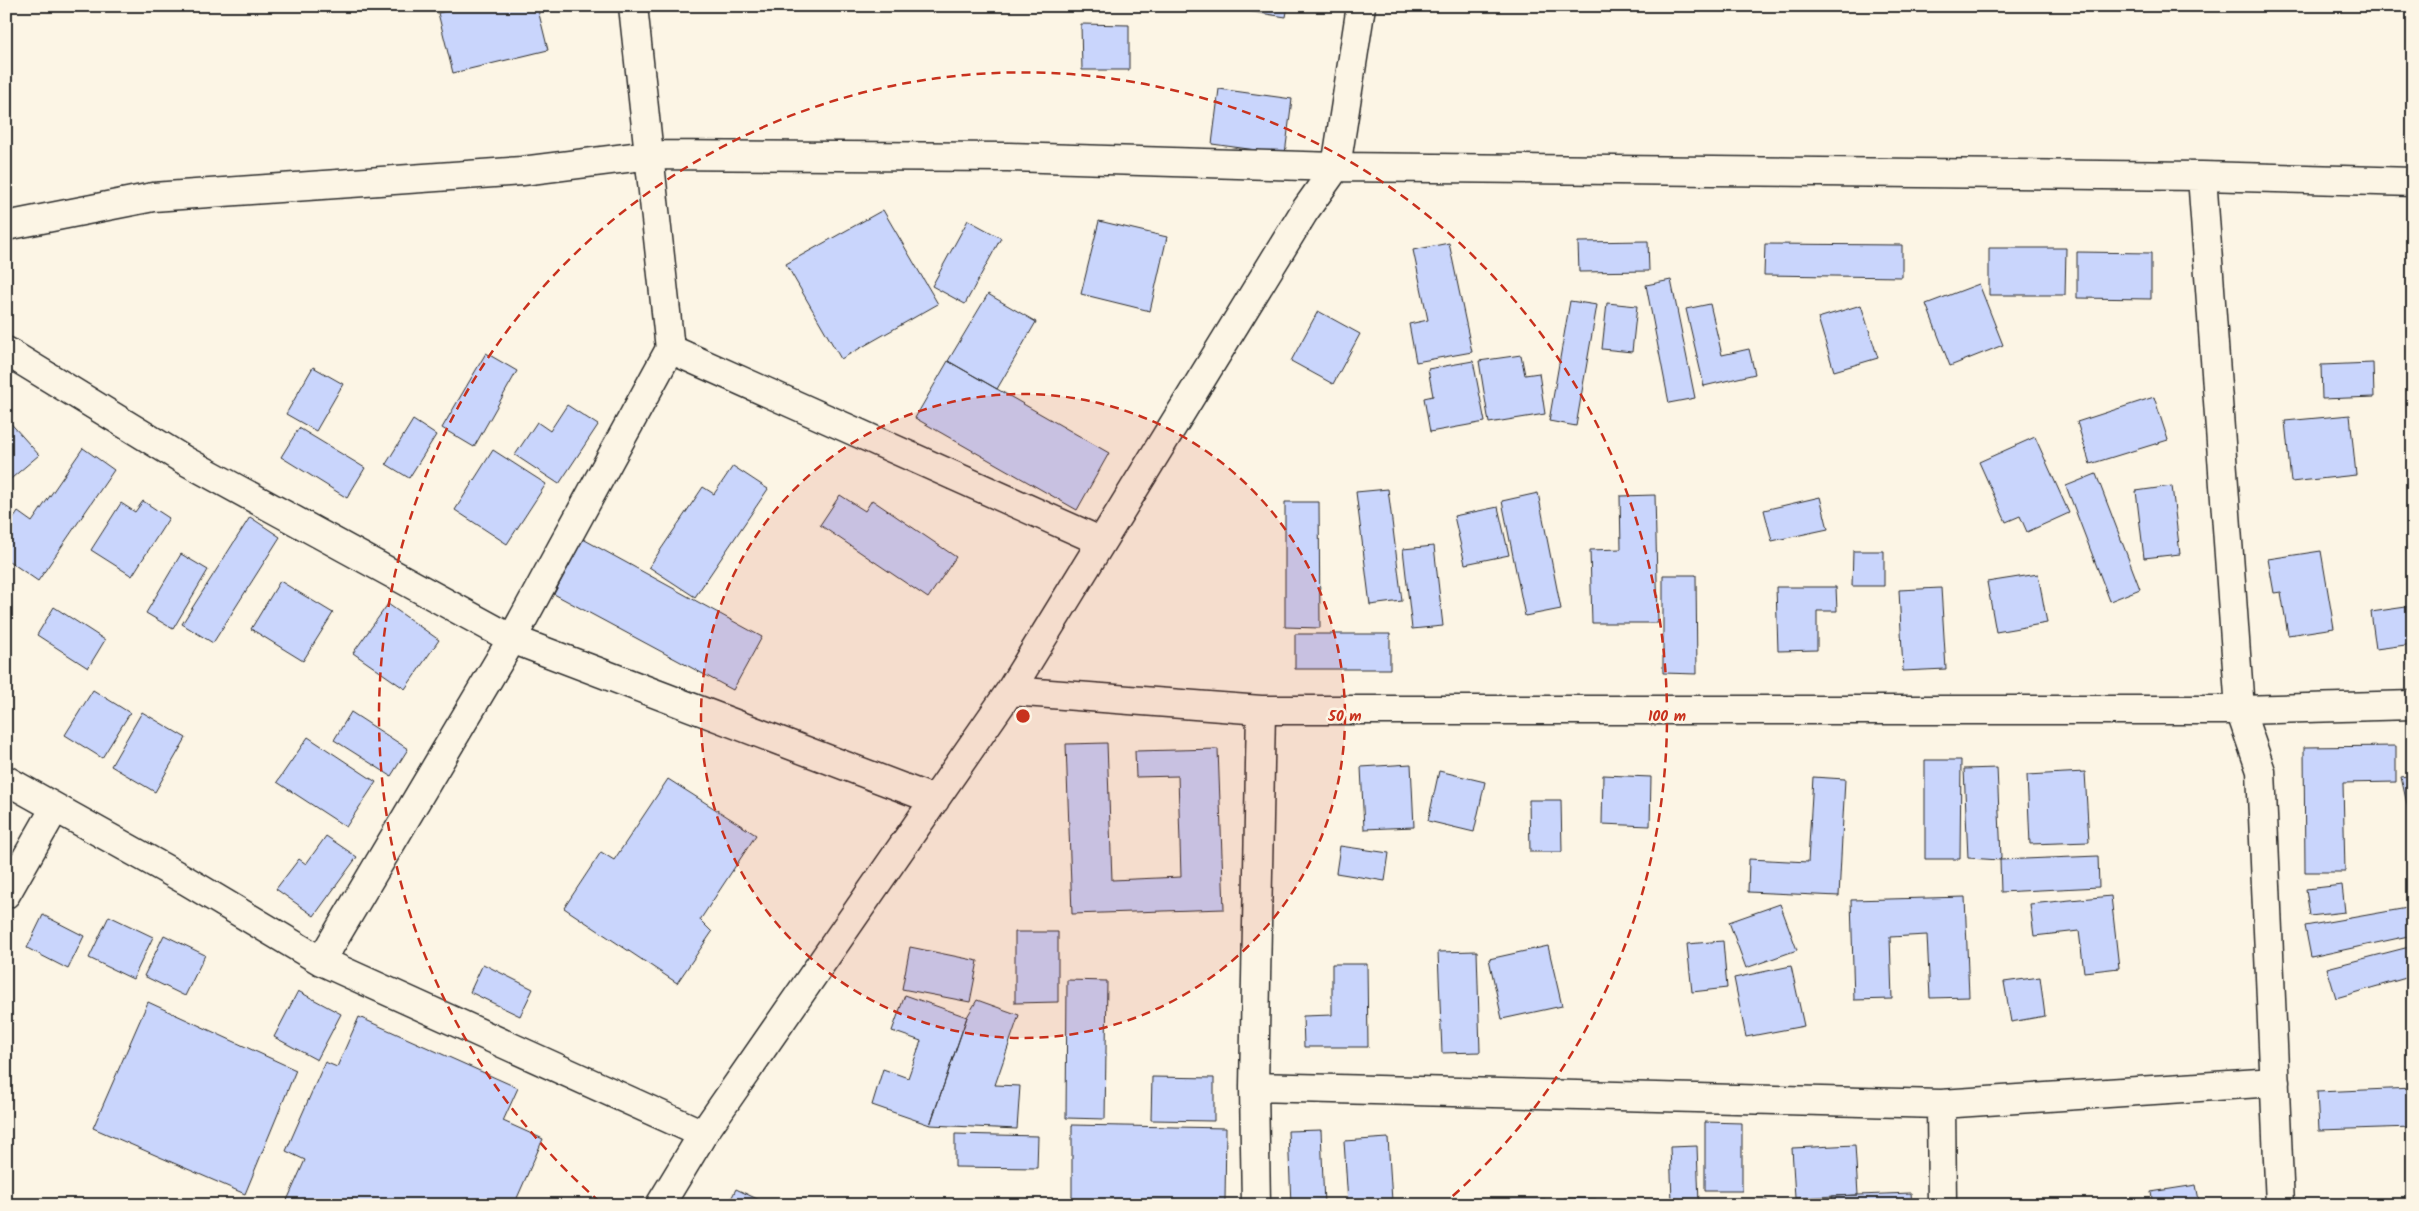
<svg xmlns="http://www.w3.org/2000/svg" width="2419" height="1211" viewBox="0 0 2419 1211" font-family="Kalam,sans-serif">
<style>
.building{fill:#c9d5fc;stroke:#2b2b2b}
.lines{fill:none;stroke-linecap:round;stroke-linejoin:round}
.minor-casing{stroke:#2b2b2b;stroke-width:31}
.minor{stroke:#fcf5e5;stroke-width:28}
.ring{fill:none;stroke:#c8321e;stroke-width:2.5;stroke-dasharray:9 6}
.centre{fill:#c8321e;stroke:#fcf5e5;stroke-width:2.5}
.ring-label{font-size:15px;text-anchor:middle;font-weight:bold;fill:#c8321e;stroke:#fcf5e5;stroke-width:5;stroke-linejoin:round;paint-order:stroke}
</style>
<rect width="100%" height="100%" fill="#fcf5e5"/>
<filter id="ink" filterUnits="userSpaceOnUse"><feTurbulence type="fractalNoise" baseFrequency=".02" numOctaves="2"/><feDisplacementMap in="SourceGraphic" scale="10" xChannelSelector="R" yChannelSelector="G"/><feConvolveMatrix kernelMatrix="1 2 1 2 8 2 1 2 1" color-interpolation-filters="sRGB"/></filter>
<g filter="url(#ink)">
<!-- building -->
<path class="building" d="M 465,6 L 537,6 L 548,50 L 453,73 L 438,13 Z
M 1213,6 L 1288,6 L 1286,17 Z
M 1081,24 L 1129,25 L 1129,70 L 1082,70 Z
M 1219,89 L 1292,99 L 1285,154 L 1212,144 Z
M 883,210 L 938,304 L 841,359 L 786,264 Z
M 968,220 L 1001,238 L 965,304 L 932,286 Z
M 1099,221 L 1167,237 L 1150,311 L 1081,294 Z
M 1648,241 L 1649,271 L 1579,272 L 1578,242 Z
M 1449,243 L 1472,352 L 1416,362 L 1409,324 L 1428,320 L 1413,250 Z
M 1765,244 L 1902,245 L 1902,277 L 1764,275 Z
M 1989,248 L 2066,248 L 2065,295 L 1989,295 Z
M 2077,252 L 2151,253 L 2151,299 L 2077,298 Z
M 1671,280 L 1695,398 L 1669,403 L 1646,285 Z
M 1979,284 L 2003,345 L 1950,366 L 1926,304 Z
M 988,294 L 1036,322 L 997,389 L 948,361 Z
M 1570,301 L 1597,305 L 1576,426 L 1549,421 Z
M 1607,303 L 1637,306 L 1632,352 L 1602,349 Z
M 1710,304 L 1722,355 L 1749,349 L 1755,374 L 1704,386 L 1686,309 Z
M 1861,305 L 1878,358 L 1834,371 L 1818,318 Z
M 1318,311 L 1360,334 L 1333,384 L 1291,361 Z
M 486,353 L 517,371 L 474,447 L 442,428 Z
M 1521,355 L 1525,375 L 1539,373 L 1545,414 L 1489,423 L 1479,361 Z
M 948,361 L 1109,453 L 1077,510 L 915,418 Z
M 1473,361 L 1485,422 L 1430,432 L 1424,398 L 1433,396 L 1428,369 Z
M 2373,363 L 2374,397 L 2322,399 L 2321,365 Z
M 313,367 L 343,384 L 316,431 L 286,414 Z
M 2154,397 L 2168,440 L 2090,464 L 2077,422 Z
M 567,405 L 598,425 L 559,484 L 515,455 L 537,422 L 550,431 Z
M 2350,415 L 2356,475 L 2291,482 L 2285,421 Z
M 6,418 L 39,455 L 6,483 Z
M 413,420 L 436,435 L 409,478 L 386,464 Z
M 299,428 L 365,468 L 347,498 L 281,457 Z
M 2035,437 L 2069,513 L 2027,532 L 2020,516 L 2006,522 L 1979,462 Z
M 83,448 L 114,470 L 38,581 L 6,559 L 6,530 L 18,512 L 32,522 Z
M 493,450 L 546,484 L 507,544 L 455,510 Z
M 733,466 L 768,489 L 695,597 L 649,567 L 703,487 L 714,494 Z
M 2096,474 L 2140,589 L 2110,601 L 2066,486 Z
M 2172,486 L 2180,554 L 2144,558 L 2136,491 Z
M 1388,489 L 1402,601 L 1370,605 L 1356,492 Z
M 1538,493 L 1561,609 L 1525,616 L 1502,501 Z
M 840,495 L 865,511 L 872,500 L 956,557 L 928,598 L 820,525 Z
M 1655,495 L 1658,623 L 1592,623 L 1590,550 L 1621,549 L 1620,496 Z
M 1820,497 L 1828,529 L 1772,541 L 1764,510 Z
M 143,501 L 169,518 L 132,576 L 91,550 L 121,503 L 135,512 Z
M 1285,502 L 1319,502 L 1320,628 L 1285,627 Z
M 1498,507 L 1509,555 L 1465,564 L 1454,516 Z
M 250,517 L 280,537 L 213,643 L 182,624 Z
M 583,539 L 762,637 L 733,690 L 554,594 Z
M 1434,546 L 1443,626 L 1412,629 L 1403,549 Z
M 1853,551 L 1884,551 L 1884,586 L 1852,586 Z
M 2321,551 L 2334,628 L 2288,635 L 2281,592 L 2274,593 L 2268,559 Z
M 181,554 L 208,570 L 173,629 L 146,613 Z
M 2038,574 L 2047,623 L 1996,632 L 1987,582 Z
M 1663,575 L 1696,575 L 1697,674 L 1663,673 Z
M 280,581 L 333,613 L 303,661 L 251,629 Z
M 1776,587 L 1836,587 L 1837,611 L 1817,611 L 1817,650 L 1778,651 Z
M 1941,588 L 1946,669 L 1903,671 L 1899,590 Z
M 388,604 L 439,640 L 405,689 L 353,653 Z
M 2413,606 L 2413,644 L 2376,649 L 2371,612 Z
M 54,607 L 105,640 L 88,668 L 37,635 Z
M 1295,634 L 1390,634 L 1390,669 L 1295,669 Z
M 93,690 L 130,713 L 102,758 L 65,735 Z
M 142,712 L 186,738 L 155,792 L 111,766 Z
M 351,712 L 408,749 L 391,776 L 334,740 Z
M 308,737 L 376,782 L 346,827 L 277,782 Z
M 1107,743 L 1112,880 L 1181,877 L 1178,776 L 1136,777 L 1135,751 L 1218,749 L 1224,909 L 1072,914 L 1066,744 Z
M 2396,746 L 2396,782 L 2343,783 L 2345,872 L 2305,872 L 2304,747 Z
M 1925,760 L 1961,760 L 1960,859 L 1925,859 Z
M 1411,764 L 1414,827 L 1364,829 L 1361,767 Z
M 1997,768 L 2001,857 L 2000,860 L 1968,858 L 1964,769 Z
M 1439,771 L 1485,782 L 1474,832 L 1428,821 Z
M 2085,772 L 2089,842 L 2030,844 L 2027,775 Z
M 1603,775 L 1651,777 L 1650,826 L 1602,824 Z
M 2413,775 L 2413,831 L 2401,777 Z
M 1813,777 L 1845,779 L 1839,896 L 1748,892 L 1749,859 L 1808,862 Z
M 668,779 L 756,835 L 700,920 L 712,932 L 677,983 L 564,908 L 601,852 L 614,860 Z
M 1529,800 L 1561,800 L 1562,852 L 1530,852 Z
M 326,836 L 357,857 L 314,916 L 276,889 L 299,859 L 306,864 Z
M 1340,846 L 1389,853 L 1385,881 L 1336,873 Z
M 2098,856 L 2099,887 L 2001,892 L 2000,860 Z
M 2342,885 L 2345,912 L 2310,916 L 2306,889 Z
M 2111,896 L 2119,968 L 2084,972 L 2079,931 L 2034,936 L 2030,904 Z
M 1965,897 L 1969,997 L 1930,998 L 1927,935 L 1890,937 L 1892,999 L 1854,1000 L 1851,900 Z
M 1780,904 L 1797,950 L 1746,968 L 1729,922 Z
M 2413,907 L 2413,935 L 2311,957 L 2305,926 Z
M 43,915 L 84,936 L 68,969 L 27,948 Z
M 109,916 L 153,937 L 133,979 L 89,958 Z
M 1015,932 L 1058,932 L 1058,1002 L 1015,1003 Z
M 164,935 L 205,955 L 185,996 L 144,976 Z
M 1723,941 L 1727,988 L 1692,992 L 1687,944 Z
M 1548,946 L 1562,1006 L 1502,1019 L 1489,959 Z
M 2413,946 L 2413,976 L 2336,998 L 2327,968 Z
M 910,947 L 978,961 L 970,1002 L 902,989 Z
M 1477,951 L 1480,1052 L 1442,1053 L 1438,952 Z
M 483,964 L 533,989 L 520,1016 L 470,992 Z
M 1332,964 L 1367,964 L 1368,1047 L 1304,1047 L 1303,1016 L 1332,1015 Z
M 1791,966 L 1804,1026 L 1746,1037 L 1734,978 Z
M 2040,977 L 2045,1016 L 2011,1022 L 2004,982 Z
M 1067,980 L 1107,981 L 1105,1119 L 1066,1118 Z
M 298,991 L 341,1014 L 317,1060 L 274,1037 Z
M 905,995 L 967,1017 L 930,1125 L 872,1105 L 883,1069 L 908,1078 L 921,1041 L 892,1031 Z
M 977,1000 L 1019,1015 L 995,1085 L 1020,1086 L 1017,1129 L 930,1125 L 967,1017 Z
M 148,1002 L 296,1070 L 245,1194 L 93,1128 Z
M 359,1017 L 518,1088 L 503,1121 L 543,1139 L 514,1205 L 285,1205 L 305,1160 L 286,1151 L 325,1062 L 337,1067 Z
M 1152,1077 L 1214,1078 L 1214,1121 L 1151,1120 Z
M 2413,1088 L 2413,1127 L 2319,1130 L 2317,1092 Z
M 1705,1122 L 1742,1123 L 1742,1191 L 1705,1191 Z
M 1072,1125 L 1226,1128 L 1225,1201 L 1072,1199 Z
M 1321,1130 L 1324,1205 L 1291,1205 L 1288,1131 Z
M 955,1134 L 1038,1136 L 1037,1168 L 955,1167 Z
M 1388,1138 L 1392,1201 L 1348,1203 L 1344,1141 Z
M 1855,1145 L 1858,1195 L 1795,1198 L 1792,1148 Z
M 1697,1146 L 1699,1205 L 1612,1205 L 1612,1203 L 1672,1201 L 1670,1147 Z
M 2196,1185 L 2200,1205 L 2153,1205 L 2151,1192 Z
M 736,1189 L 770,1205 L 728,1205 Z
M 1911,1193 L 1912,1205 L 1833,1205 L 1832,1196 Z
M 1564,1198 L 1596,1199 L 1596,1205 L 1564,1205 Z
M 1511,1199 L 1545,1199 L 1545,1205 L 1511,1205 Z
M 1767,1200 L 1767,1205 L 1721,1205 L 1721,1202 Z"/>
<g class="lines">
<!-- minor casing -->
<g class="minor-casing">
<path id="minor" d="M 633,6 L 670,349 L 1100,541
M 2202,176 L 2240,710 L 2261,771 L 2280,1205
M 6,226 L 153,197 L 522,171 L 650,155 L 1008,157 L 1336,167 L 1361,6
M 6,351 L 184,460 L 512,639 L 935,800
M 1010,691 L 1261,710 L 2240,710 L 2413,705
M 6,780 L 187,881 L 321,961 L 703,1134
M 6,894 L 55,808
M 321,961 L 512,639 L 670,349
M 1254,1087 L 1941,1104 L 2275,1082
M 1941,1104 L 1942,1205
M 660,1205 L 703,1134 L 1010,691 L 1304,212 L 1336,167 L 2202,176 L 2413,182
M 1256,1205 L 1254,1087 L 1261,710"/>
</g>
<!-- minor -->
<use href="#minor" class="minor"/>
</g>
</g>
<!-- distance rings -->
<circle cx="1023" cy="716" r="322" fill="#c8321e" fill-opacity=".12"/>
<g class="ring">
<circle cx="1023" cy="716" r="322"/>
<path d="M600 1202A644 644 0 1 1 1446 1202"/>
</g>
<circle cx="1023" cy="716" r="8" class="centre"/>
<g class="ring-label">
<text x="1345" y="721">50 m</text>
<text x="1667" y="721">100 m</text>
</g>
<!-- margin -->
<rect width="2419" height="1211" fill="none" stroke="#fcf5e5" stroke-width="25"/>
<rect x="12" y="12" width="2394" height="1186" fill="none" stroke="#2b2b2b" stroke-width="2" filter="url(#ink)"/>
</svg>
